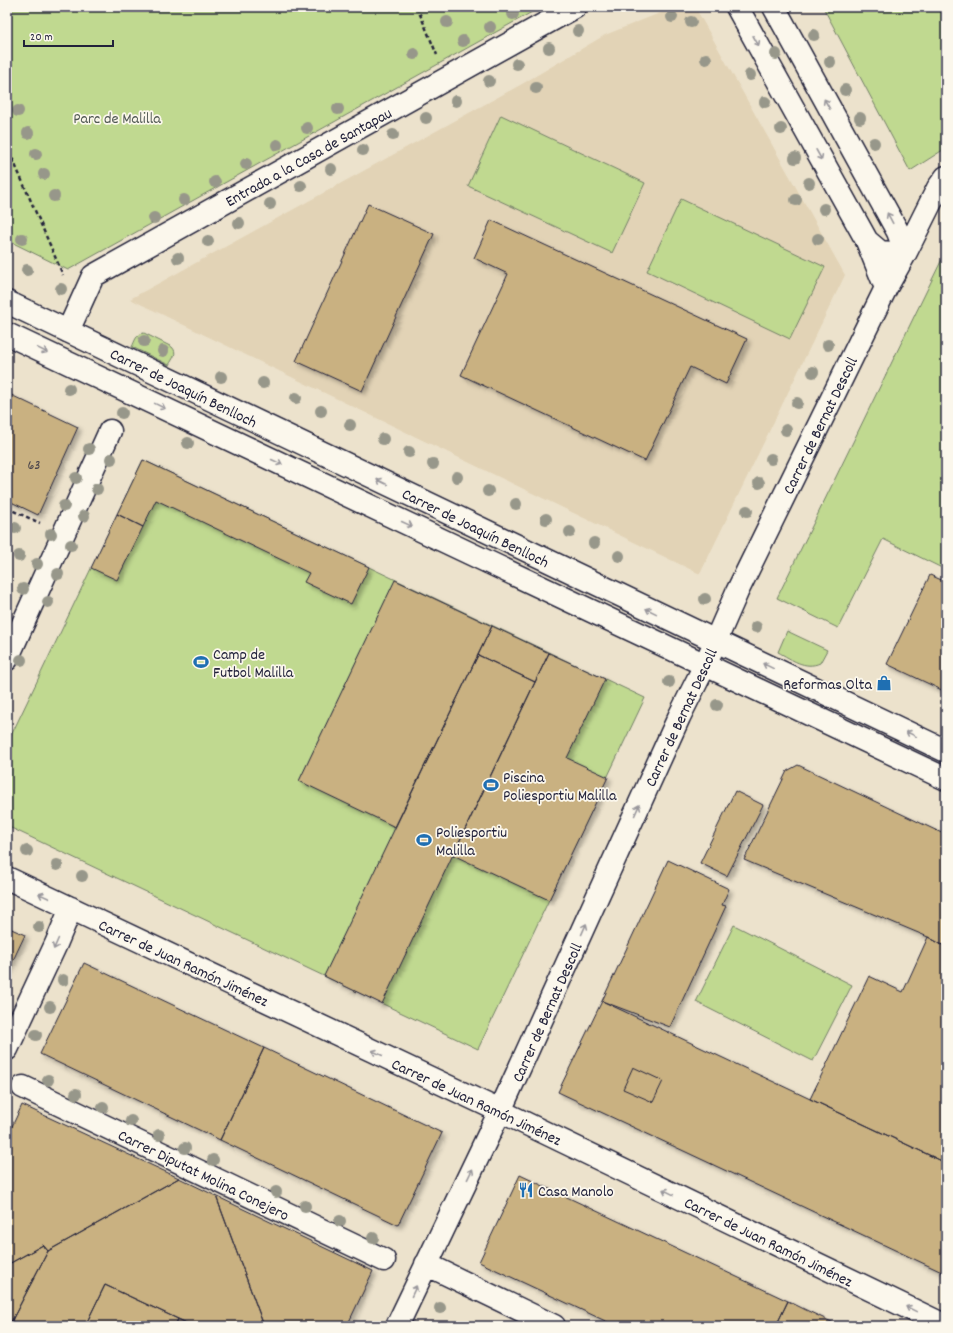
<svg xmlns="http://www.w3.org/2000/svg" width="953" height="1333" viewBox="0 0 953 1333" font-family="Dekko,sans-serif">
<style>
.built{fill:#e2d3b6}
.green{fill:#c0d990;stroke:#717e66}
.building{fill:#c9b181;stroke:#22223b;filter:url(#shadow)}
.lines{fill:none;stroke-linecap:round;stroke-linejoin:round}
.pedestrian-casing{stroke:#22223b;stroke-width:25}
.minor-casing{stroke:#22223b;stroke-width:25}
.path{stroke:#22223b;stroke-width:2.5;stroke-dasharray:4 3;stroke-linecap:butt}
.pedestrian{stroke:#fbf7ec;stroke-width:22}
.minor{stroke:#fbf7ec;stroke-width:22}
.tree{fill:#97978a}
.oneway{stroke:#99979c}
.labels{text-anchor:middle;stroke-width:3.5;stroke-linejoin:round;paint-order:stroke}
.number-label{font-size:14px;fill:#4c464c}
.park-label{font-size:16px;fill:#515954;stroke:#fbf7ec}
.street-label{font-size:16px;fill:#22223b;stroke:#fbf7ec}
.poi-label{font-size:16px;fill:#22223b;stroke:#fbf7ec;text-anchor:start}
</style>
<defs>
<filter id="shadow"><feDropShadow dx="3.5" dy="3.5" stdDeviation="2" flood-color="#0004"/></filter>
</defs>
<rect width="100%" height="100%" fill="#ece2cc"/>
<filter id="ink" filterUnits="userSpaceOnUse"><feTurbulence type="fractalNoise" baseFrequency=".025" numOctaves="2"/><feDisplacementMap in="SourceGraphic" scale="8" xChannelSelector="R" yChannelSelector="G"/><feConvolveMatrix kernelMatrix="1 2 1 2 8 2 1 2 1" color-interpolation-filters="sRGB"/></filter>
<g filter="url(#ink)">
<!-- built -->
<path class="built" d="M 675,7 L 695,7 L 845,275 L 700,574 L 130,299 L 522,84 L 605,35 Z"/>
<!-- green -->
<path class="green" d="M 7,7 L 541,7 L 68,270 L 7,240 Z
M 823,7 L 946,7 L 946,148 L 910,171 Z
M 501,115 L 645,183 L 612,253 L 468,186 Z
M 681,199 L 825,267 L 790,339 L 647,271 Z
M 946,251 L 946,570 L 883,539 L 838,628 L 777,598 Z
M 144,333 L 172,347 C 178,353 173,358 169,365 L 132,347 C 135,341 136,334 144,333 Z
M 143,460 L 645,698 L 478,1049 L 7,826 L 7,744 Z
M 787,631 L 827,650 L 820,663 C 805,670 791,659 778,652 Z
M 734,925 L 852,985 L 813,1061 L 696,1002 Z"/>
<!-- building -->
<path class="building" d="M 368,204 L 434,234 L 362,391 L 296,361 Z
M 491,220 L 747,339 L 726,384 L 690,367 L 645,461 L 461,375 L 508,274 L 474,258 Z
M 7,393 L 78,427 L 38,515 L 7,500 Z
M 143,460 L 369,567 L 351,604 L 304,582 L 309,573 L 156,500 L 143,527 L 117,514 Z
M 117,514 L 143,527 L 117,580 L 91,568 Z
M 930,575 L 946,582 L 946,692 L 887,664 Z
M 395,580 L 492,626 L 395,827 L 299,781 Z
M 492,626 L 549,653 L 535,682 L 478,655 Z
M 549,653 L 605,679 L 567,758 L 608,777 L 549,900 L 453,855 Z
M 478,655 L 535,682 L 382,1004 L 324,976 Z
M 798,765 L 946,835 L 946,947 L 928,937 L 744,860 L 787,771 Z
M 735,791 L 763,805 L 727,876 L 700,863 Z
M 668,860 L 729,889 L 722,905 L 726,906 L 670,1027 L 602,1001 Z
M 7,927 L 25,935 L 7,973 Z
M 928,937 L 946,947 L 946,1163 L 810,1099 L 869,976 L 903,992 Z
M 84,963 L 264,1048 L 220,1140 L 40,1054 Z
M 602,1001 L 946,1163 L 946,1274 L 558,1092 Z
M 264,1048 L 442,1133 L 398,1225 L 220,1140 Z
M 633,1067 L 663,1081 L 653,1102 L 623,1089 Z
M 22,1105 L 179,1178 L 48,1251 L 43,1245 L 7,1265 L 7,1137 Z
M 520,1175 L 788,1301 L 776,1326 L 616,1326 L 479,1262 Z
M 179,1178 L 216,1196 L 264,1326 L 193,1326 L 105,1285 L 85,1326 L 9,1326 L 48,1251 Z
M 216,1196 L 373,1271 L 347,1326 L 264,1326 Z
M 43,1245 L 48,1251 L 9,1326 L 7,1326 L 7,1265 Z
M 105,1285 L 178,1319 L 175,1326 L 85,1326 Z
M 788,1301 L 804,1309 L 840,1326 L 776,1326 Z
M 178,1319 L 193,1326 L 175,1326 Z"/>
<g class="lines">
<!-- pedestrian casing -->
<g class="pedestrian-casing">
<path id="pedestrian" d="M 68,331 L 93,276 L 575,7
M 7,659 L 110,431
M 23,1087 L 384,1260"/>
</g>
<!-- minor casing -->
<g class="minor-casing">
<path id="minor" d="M 737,7 L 867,241 L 886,288
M 774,7 L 898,232 L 902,243 L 905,254 L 880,252 L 867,241
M 7,302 L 946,751
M 7,334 L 946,779
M 7,878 L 500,1111 L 946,1326
M 7,1049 L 56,944 L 71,908
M 426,1264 L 554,1326
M 397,1326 L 500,1111 L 679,717 L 705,665 L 737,592 L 886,288 L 905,254 L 938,188 L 946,177"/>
</g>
<!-- path -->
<path class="path" d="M 417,7 L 437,55
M 7,146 L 63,275
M 7,508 L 40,523"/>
<!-- pedestrian -->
<use href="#pedestrian" class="pedestrian"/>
<!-- minor -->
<use href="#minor" class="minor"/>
</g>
<!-- trees -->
<g class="tree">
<circle cx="513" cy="14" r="6"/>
<circle cx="672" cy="17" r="6"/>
<circle cx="447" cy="22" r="6"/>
<circle cx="691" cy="22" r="6"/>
<circle cx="490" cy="27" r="6"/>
<circle cx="578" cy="31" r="6"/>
<circle cx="814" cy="35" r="6"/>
<circle cx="463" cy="41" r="6"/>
<circle cx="549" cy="48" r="6"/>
<circle cx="414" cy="54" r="6"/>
<circle cx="776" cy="54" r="6"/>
<circle cx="706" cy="59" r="6"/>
<circle cx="830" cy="62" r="6"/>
<circle cx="517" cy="64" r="6"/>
<circle cx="750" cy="75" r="6"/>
<circle cx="489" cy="81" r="6"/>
<circle cx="536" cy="88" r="6"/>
<circle cx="845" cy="90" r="6"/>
<circle cx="456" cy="101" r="6"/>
<circle cx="765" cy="102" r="6"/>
<circle cx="338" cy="109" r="6"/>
<circle cx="18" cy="111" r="6"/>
<circle cx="426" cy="118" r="6"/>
<circle cx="860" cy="118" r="6"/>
<circle cx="307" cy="128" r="6"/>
<circle cx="781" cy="129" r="6"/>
<circle cx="28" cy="133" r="6"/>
<circle cx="393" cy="135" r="6"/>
<circle cx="874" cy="143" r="6"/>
<circle cx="277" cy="145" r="6"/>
<circle cx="363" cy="150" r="6"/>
<circle cx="36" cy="154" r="6"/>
<circle cx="795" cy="158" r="6"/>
<circle cx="246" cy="164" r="6"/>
<circle cx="331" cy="169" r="6"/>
<circle cx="44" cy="174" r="6"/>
<circle cx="215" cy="182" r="6"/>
<circle cx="809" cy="183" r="6"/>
<circle cx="301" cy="186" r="6"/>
<circle cx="54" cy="196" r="6"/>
<circle cx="184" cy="200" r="6"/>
<circle cx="796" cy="200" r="6"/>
<circle cx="270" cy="204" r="6"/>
<circle cx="824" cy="209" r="6"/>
<circle cx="154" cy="218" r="6"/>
<circle cx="239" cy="223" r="6"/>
<circle cx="22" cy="239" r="6"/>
<circle cx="818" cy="239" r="6"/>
<circle cx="208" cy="241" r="6"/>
<circle cx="178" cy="258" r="6"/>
<circle cx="27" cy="270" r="6"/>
<circle cx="61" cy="289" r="6"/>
<circle cx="144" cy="341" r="6"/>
<circle cx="828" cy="345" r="6"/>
<circle cx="163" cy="351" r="6"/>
<circle cx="813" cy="372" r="6"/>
<circle cx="221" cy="377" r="6"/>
<circle cx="263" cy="383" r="6"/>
<circle cx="69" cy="389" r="6"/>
<circle cx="296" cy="398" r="6"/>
<circle cx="797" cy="403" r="6"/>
<circle cx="321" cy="411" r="6"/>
<circle cx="122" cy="413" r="6"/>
<circle cx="350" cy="425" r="6"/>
<circle cx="786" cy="430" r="6"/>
<circle cx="383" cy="439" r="6"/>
<circle cx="188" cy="443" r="6"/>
<circle cx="89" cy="449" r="6"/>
<circle cx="409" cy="452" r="6"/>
<circle cx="111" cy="459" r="6"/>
<circle cx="771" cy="459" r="6"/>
<circle cx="433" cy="464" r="6"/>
<circle cx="457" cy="477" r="6"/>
<circle cx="76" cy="478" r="6"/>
<circle cx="759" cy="483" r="6"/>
<circle cx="97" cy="489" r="6"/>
<circle cx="488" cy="491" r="6"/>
<circle cx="516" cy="504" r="6"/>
<circle cx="64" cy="506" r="6"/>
<circle cx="747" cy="511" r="6"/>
<circle cx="84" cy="516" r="6"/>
<circle cx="546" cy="519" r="6"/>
<circle cx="15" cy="528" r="6"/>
<circle cx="570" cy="532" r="6"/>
<circle cx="51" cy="534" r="6"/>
<circle cx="594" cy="543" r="6"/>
<circle cx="71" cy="545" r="6"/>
<circle cx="19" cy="556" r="6"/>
<circle cx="619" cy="556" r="6"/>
<circle cx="37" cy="564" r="6"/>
<circle cx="58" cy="574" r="6"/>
<circle cx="23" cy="589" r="6"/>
<circle cx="705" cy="599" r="6"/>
<circle cx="48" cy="602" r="6"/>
<circle cx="756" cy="627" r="6"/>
<circle cx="21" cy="660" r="6"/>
<circle cx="669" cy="682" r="6"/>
<circle cx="717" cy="705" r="6"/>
<circle cx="27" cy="851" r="6"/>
<circle cx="57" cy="865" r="6"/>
<circle cx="82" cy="876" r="6"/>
<circle cx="39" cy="927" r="6"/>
<circle cx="63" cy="980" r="6"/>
<circle cx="50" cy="1007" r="6"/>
<circle cx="36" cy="1035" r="6"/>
<circle cx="48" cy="1080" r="6"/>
<circle cx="76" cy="1094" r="6"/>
<circle cx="103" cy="1107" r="6"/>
<circle cx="131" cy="1121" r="6"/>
<circle cx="159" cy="1135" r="6"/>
<circle cx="185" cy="1148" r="6"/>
<circle cx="213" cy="1160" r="6"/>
<circle cx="276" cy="1192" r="6"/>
<circle cx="305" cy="1206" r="6"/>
<circle cx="340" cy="1221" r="6"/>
<circle cx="373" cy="1238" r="6"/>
<circle cx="440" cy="1308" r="6"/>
</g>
<!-- one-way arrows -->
<defs><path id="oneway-shaft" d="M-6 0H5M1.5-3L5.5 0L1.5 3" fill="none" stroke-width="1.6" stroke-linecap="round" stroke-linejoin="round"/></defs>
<g class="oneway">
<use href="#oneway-shaft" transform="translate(756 41) rotate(61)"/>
<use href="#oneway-shaft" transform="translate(827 104) rotate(-119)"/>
<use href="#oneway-shaft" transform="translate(819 155) rotate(61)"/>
<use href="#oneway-shaft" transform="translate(890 218) rotate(-118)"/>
<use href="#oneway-shaft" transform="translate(42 350) rotate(26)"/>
<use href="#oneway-shaft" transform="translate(160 406) rotate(26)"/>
<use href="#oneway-shaft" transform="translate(277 462) rotate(25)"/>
<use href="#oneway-shaft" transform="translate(382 482) rotate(-154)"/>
<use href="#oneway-shaft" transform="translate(407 524) rotate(25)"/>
<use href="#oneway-shaft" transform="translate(651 611) rotate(-154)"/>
<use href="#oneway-shaft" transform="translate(768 666) rotate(-154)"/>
<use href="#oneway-shaft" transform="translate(911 734) rotate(-154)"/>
<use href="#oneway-shaft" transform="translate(637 810) rotate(-66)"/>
<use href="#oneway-shaft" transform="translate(44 896) rotate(-155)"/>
<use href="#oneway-shaft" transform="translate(584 929) rotate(-66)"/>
<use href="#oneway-shaft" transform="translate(56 944) rotate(114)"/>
<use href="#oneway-shaft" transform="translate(377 1053) rotate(-155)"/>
<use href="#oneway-shaft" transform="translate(470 1174) rotate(-64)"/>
<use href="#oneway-shaft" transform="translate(668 1192) rotate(-154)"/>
<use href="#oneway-shaft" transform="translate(414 1291) rotate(-65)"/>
<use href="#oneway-shaft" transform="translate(911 1309) rotate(-154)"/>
</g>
</g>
<!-- icons -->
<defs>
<g id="stadium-bare" transform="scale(1.2)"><path d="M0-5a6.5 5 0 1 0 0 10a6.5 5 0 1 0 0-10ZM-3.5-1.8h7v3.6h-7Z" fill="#1f6fb2" stroke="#fbf7ec" stroke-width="2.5" paint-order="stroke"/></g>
<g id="shop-bare" transform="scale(1.2)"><path d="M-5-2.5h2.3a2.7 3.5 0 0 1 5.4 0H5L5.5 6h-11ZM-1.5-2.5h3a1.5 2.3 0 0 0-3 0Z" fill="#1f6fb2" stroke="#fbf7ec" stroke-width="2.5" paint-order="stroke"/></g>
<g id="restaurant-bare" transform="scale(1.2)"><path d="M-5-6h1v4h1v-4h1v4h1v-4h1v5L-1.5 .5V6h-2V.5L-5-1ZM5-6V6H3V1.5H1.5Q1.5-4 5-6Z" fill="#1f6fb2" stroke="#fbf7ec" stroke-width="2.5" paint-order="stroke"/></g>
</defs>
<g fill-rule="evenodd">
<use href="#stadium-bare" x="201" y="662"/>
<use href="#shop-bare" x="884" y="683"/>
<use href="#stadium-bare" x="491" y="785"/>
<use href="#stadium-bare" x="424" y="840"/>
<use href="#restaurant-bare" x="526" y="1190"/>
</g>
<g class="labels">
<!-- number labels -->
<g class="number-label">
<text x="34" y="469">63</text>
</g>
<!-- park labels -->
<g class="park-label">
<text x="117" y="123">Parc de Malilla</text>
</g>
<!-- street labels -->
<g class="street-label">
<text transform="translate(308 156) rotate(-29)" y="6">Entrada a la Casa de Santapau</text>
<text transform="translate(184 387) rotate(26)" y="6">Carrer de Joaquín Benlloch</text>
<text transform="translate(819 425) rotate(-64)" y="6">Carrer de Bernat Descoll</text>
<text transform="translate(476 527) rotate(26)" y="6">Carrer de Joaquín Benlloch</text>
<text transform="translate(680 717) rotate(-65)" y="6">Carrer de Bernat Descoll</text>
<text transform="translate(184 962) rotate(25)" y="6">Carrer de Juan Ramón Jiménez</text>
<text transform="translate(546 1012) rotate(-66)" y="6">Carrer de Bernat Descoll</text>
<text transform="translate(477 1101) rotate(25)" y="6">Carrer de Juan Ramón Jiménez</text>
<text transform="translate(204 1174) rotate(26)" y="6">Carrer Diputat Molina Conejero</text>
<text transform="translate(769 1241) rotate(26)" y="6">Carrer de Juan Ramón Jiménez</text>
</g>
<!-- poi labels -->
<g class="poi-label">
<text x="213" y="659">Camp de<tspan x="213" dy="18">Futbol Malilla</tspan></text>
<text x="872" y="689" text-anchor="end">Reformas Olta</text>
<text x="503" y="782">Piscina<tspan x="503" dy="18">Poliesportiu Malilla</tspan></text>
<text x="436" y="837">Poliesportiu<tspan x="436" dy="18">Malilla</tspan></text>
<text x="538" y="1196">Casa Manolo</text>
</g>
</g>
<!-- margin -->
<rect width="953" height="1333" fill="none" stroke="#fbf7ec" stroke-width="24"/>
<rect x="12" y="12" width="929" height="1309" fill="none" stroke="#22223b" stroke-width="1.5" filter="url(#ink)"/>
<!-- scale -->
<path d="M24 40v6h89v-6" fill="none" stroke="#22223b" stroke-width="2"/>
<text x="30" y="40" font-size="12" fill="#22223b" stroke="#fbf7ec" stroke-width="3" paint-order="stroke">20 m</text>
</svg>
